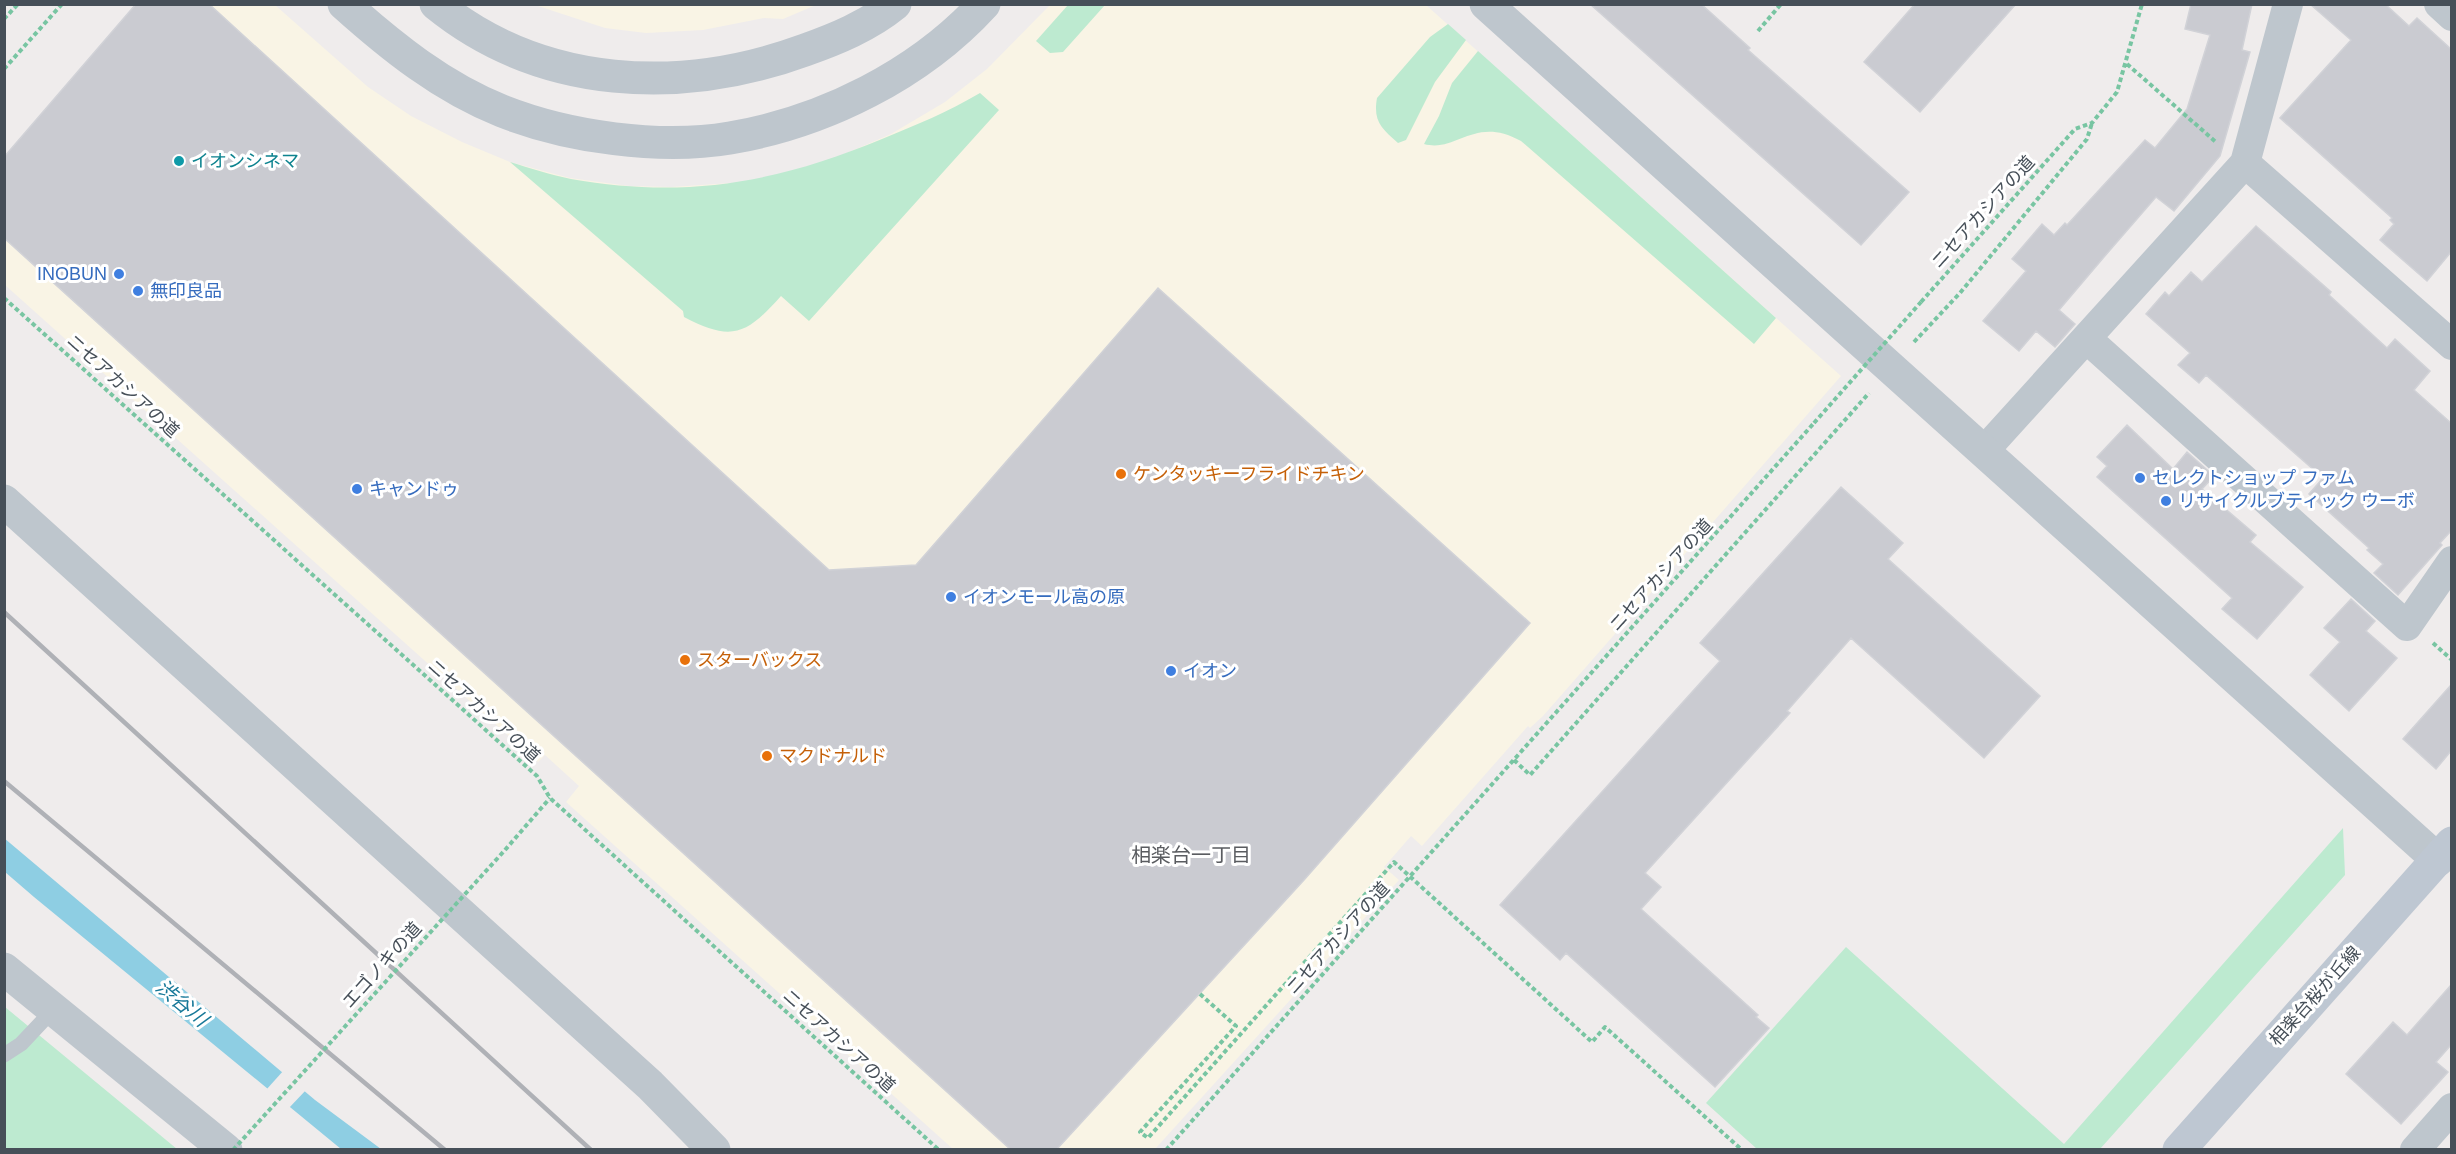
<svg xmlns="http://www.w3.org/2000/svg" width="2456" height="1154" viewBox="0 0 2456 1154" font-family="Arial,'Noto Sans JP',sans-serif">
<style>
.commercial{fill:#f9f4e5}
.green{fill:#bdead0}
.water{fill:#8ecee3}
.pier{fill:#efecec}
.building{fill:#cacbd1;stroke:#d1d2d7;stroke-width:1.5}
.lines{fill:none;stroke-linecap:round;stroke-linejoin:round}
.path{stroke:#78c5a2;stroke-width:4;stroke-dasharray:4.5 3;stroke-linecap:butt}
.service{stroke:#bec6cd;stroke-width:15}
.minor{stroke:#bec6cd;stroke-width:30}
.tertiary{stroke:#bec6cd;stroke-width:33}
.secondary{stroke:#bec7d2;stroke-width:33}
.rail{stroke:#afb1b6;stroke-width:4.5}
.path-bridge{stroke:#78c5a2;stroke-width:4;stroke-dasharray:4.5 3;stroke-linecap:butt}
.culture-dot{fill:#0f9aa8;stroke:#fff;stroke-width:2}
.shop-dot{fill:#3f7fe0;stroke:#fff;stroke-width:2}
.food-dot{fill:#e8710a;stroke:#fff;stroke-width:2}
.labels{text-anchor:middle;stroke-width:6;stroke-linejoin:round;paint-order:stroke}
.culture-label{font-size:18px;fill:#0d838f;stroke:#fff;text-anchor:start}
.street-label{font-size:18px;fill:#464f58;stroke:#fff}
.shop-label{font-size:18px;fill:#366cbe;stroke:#fff;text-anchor:start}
.food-label{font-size:18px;fill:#c56008;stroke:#fff;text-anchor:start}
.neighbourhood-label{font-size:20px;fill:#5a5c60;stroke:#fff}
.water-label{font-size:20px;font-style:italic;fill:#187999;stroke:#fff}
</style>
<rect width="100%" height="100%" fill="#efecec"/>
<!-- commercial -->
<path class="commercial" d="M 136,5 L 275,5 L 368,87 L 411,116 L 462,142 L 510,162 L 570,178 L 629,186 L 671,187 L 746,182 L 781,175 L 840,156 L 891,134 L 945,102 L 987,69 L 1050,5 L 1426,5 L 1841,376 L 1543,716 L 1530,728 L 1528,726 L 1422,846 L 1411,836 L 1384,867 L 1399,880 L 1155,1149 L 953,1149 L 566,802 L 579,786 L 545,755 L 538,762 L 5,285 L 4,157 Z
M 535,5 L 816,5 L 783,19 L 764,18 L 703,30 L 646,33 L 605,28 Z"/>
<!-- green -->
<path class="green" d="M 1068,5 L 1105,5 L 1063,52 L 1050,53 L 1036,41 Z
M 1448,24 L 1466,40 L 1435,82 L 1406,140 L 1398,143 C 1381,128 1373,121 1377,98 L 1430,37 Z
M 1478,51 L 1776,318 L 1754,344 L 1521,141 C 1474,115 1457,153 1424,144 L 1439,116 L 1452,83 Z
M 980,93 L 999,110 L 809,321 L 781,296 C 746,335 732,342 684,317 L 683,311 L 510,162 C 530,168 551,175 571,179 C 685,199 776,183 882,139 C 916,125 948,112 980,93 Z
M 2343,828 L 2345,875 L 2100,1149 L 1757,1149 L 1706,1103 L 1846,947 L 2064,1144 Z
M 5,1007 L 177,1149 L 5,1149 Z"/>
<!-- water -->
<path class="water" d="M 4,838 L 315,1100 L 381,1149 L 341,1149 L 34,897 L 5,872 Z"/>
<!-- pier -->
<path class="pier" d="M 284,1070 L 307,1089 L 288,1109 L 266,1090 Z"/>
<!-- building -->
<path class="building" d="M 136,4 L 209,4 L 829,570 L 916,565 L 1158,288 L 1530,623 L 1304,880 L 1057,1149 L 1010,1149 L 4,238 L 4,157 Z
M 1590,4 L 1701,4 L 1750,48 L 1748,50 L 1909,192 L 1861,245 Z
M 1915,4 L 2016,4 L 1920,112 L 1864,62 Z
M 2191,4 L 2252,4 L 2242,50 L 2250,52 L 2220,156 L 2174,211 L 2156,197 L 2104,257 L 2059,310 L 2075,324 L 2055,347 L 2036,331 L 2019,351 L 1983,321 L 2026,271 L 2012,259 L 2042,224 L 2054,235 L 2065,223 L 2067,225 L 2145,140 L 2155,148 L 2187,109 L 2210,35 L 2185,29 Z
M 2310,4 L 2385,4 L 2409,26 L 2417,18 L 2451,49 L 2451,252 L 2427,281 L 2380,240 L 2394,224 L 2390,220 L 2392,218 L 2280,118 L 2351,40 Z
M 2256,226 L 2331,292 L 2329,295 L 2387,348 L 2395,339 L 2430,371 L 2414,390 L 2451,423 L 2451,531 L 2440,543 L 2442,545 L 2398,595 L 2374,573 L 2383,564 L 2367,550 L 2369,548 L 2309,494 L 2323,478 L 2206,375 L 2199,383 L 2178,365 L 2190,353 L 2146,314 L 2165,292 L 2169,296 L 2191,272 L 2202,282 Z
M 2127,425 L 2173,469 L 2187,452 L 2214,476 L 2202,489 L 2256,535 L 2250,542 L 2303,587 L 2257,639 L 2222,609 L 2232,598 L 2097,477 L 2107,466 L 2097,457 Z
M 1841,487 L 1903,543 L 1888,559 L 2040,696 L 1984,758 L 1851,638 L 1787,711 L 1790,713 L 1645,873 L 1661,887 L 1641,909 L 1758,1015 L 1756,1017 L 1769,1028 L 1715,1087 L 1566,953 L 1560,960 L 1500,905 L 1720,661 L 1700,643 Z
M 2351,599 L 2375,621 L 2366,631 L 2397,658 L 2349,711 L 2310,675 L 2340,642 L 2324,628 Z
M 2451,685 L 2451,751 L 2436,769 L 2403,739 Z
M 2451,985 L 2451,1045 L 2436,1062 L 2448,1072 L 2401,1124 L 2346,1074 L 2393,1022 L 2407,1035 Z"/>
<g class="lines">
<!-- path -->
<path class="path" d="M 4,19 L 18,4
M 1758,31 L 1781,4
M 2127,64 L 2217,143
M 4,69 L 62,4
M 4,298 L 537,776 L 550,798 L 939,1150
M 1921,302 L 2075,129 L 2092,123 L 2117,92 L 2142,4
M 1914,342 L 1960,293 L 2087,139 L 2092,123
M 2433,643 L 2452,660
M 1514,760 L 1530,775 L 1869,393
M 505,850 L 550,798
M 1200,994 L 1236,1026 L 1140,1132 L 1148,1138 L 1394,862 L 1592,1042 L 1605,1027 L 1742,1150
M 1166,1150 L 1814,423"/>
<!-- service -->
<path class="service" d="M 4,1055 L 21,1044 L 53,1010"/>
<!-- minor -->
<path class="minor" d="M 2439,4 L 2452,16
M 2245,163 L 2452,345
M 2087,339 L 2407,626 L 2452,561
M 1983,452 L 2245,163 L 2288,4
M 2415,1150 L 2452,1108"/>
<!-- tertiary -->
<path class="tertiary" d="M 344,4 C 392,47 442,87 502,111 C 568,137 660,150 730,138 C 824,122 919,75 984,4
M 436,4 C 542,90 682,95 805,50 C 836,39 868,26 895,4
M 1486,4 L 2438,860
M 4,501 L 650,1085 L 714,1150
M 4,969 L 226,1150"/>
<!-- secondary -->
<path class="secondary" d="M 2179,1150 L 2452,843"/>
<!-- rail -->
<path class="rail" d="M 4,612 L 591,1150
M 4,781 L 445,1150"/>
<!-- path-bridge -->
<path class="path-bridge" d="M 1814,423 L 1921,302
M 233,1150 L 505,850"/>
</g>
<!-- markers -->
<circle class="culture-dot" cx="179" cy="161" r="6"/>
<g class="shop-dot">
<circle cx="119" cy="274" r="6"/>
<circle cx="138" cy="291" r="6"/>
<circle cx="2140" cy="478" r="6"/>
<circle cx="357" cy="489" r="6"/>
<circle cx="2166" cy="501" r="6"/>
<circle cx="951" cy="597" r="6"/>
<circle cx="1171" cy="671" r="6"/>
</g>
<g class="food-dot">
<circle cx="1121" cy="474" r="6"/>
<circle cx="685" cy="660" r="6"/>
<circle cx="767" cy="756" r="6"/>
</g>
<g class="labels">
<!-- culture labels -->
<g class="culture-label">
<text x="191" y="167">イオンシネマ</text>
</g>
<!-- street labels -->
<g class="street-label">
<text transform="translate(1983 212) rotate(-48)" y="6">ニセアカシアの道</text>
<text transform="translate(123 386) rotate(42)" y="6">ニセアカシアの道</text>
<text transform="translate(1661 575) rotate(-48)" y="6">ニセアカシアの道</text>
<text transform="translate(484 711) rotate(42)" y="6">ニセアカシアの道</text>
<text transform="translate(1338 938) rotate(-48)" y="6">ニセアカシアの道</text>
<text transform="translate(382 965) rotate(-48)" y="6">エゴノキの道</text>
<text transform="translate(2315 996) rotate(-48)" y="6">相楽台桜が丘線</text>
<text transform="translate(839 1041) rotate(42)" y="6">ニセアカシアの道</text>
</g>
<!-- shop labels -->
<g class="shop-label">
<text x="107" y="280" text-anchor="end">INOBUN</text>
<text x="150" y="297">無印良品</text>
<text x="2152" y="484">セレクトショップ ファム</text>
<text x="369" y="495">キャンドゥ</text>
<text x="2178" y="507">リサイクルブティック ウーボ</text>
<text x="963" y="603">イオンモール高の原</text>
<text x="1183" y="677">イオン</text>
</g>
<!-- food labels -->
<g class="food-label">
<text x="1133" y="480">ケンタッキーフライドチキン</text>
<text x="697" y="666">スターバックス</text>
<text x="779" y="762">マクドナルド</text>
</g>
<!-- neighbourhood labels -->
<g class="neighbourhood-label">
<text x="1191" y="862">相楽台一丁目</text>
</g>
<!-- water labels -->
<g class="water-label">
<text transform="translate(182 1003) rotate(40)" y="7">渋谷川</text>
</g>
</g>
<!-- border -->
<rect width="2456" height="1154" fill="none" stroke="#464f58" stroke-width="12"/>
</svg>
